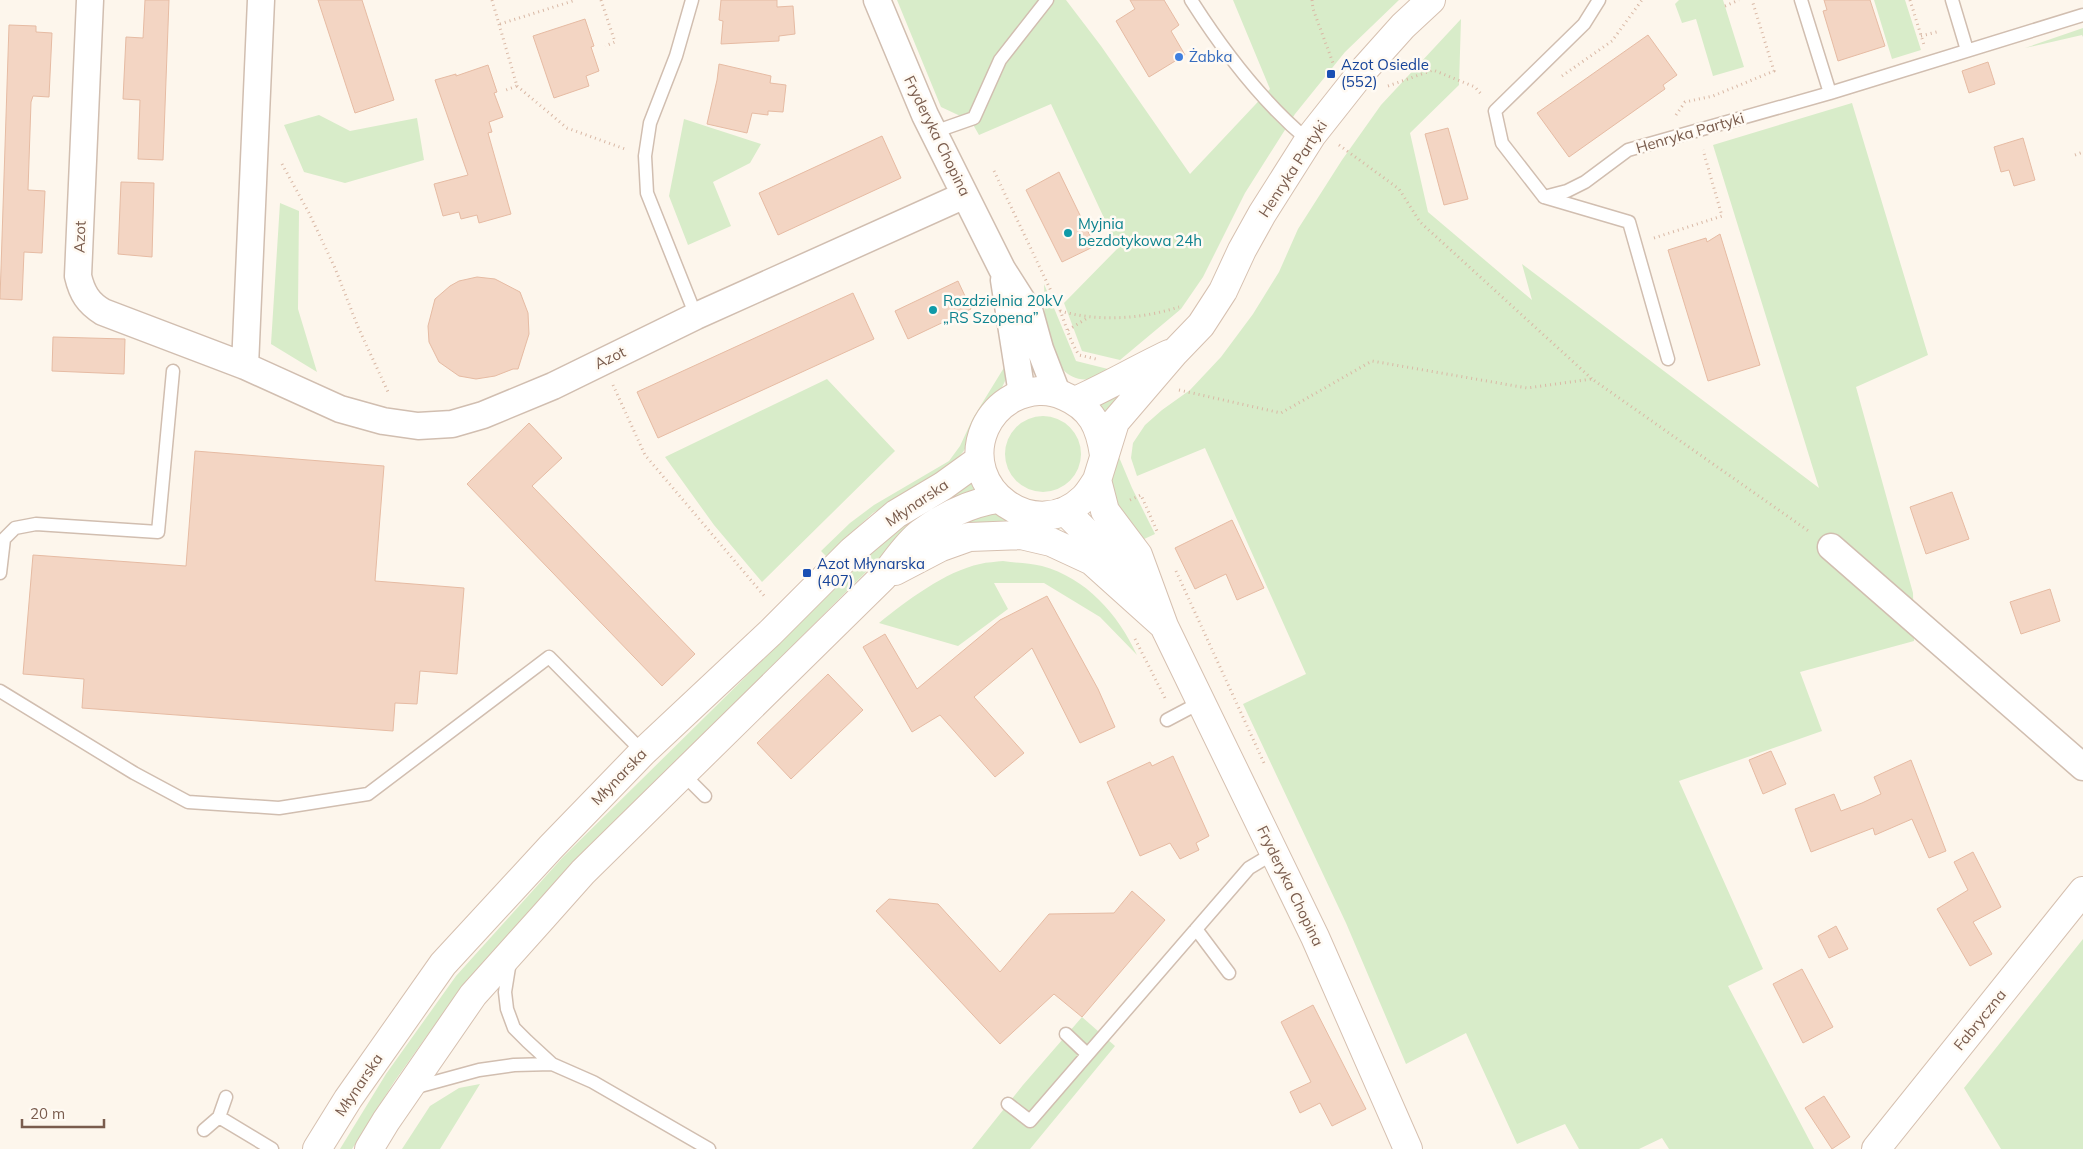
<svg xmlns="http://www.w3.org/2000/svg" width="2083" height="1149" viewBox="0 0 2083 1149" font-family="Mulish,sans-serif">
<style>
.green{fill:#d8ecc9}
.building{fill:#f3d5c3;stroke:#e6bba3}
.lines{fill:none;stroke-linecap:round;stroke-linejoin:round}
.lane-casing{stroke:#d1beb0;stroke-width:15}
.street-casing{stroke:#d1beb0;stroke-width:29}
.secondary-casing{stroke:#d6c0b0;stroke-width:30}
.path{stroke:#d9b8a5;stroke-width:3;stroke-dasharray:1 4;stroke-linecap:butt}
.lane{stroke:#fff;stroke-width:12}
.street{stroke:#fff;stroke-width:26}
.secondary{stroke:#fff;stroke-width:28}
.shop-dot{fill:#3f7fe0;stroke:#fffaf3;stroke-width:2}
.transit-dot{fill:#1a4fb4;stroke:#fffaf3;stroke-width:2}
.culture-dot{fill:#0f9aa8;stroke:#fffaf3;stroke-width:2}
.labels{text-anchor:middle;stroke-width:5;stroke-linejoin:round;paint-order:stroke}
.shop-label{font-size:15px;fill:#366cbe;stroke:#fffaf3;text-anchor:start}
.transit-label{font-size:15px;fill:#164399;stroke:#fffaf3;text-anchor:start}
.street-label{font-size:15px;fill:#7a5c4d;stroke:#fffaf3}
.culture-label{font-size:15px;fill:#0d838f;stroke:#fffaf3;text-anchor:start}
</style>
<rect width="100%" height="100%" fill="#fdf6ec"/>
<!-- green -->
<path class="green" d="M 897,0 L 1066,0 L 1101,46 L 1190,174 L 1270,89 L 1233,0 L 1399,0 L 1345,52 L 1295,114 L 1245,193 L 1203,277 L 1181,309 L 1120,360 L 1082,351 L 1064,303 L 1118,248 L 1051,104 L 979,135 L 971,121 L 941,107 Z
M 1679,0 L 1723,0 L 1744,67 L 1713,76 L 1696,19 L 1682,23 L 1675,4 Z
M 1874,0 L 1905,0 L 1921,50 L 1892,59 Z
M 1461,19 L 1459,85 L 1410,133 L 1428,212 L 1532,300 L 1522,264 L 1819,488 L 1713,145 L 1852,103 L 1928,355 L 1856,387 L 1913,593 L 1914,641 L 1800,672 L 1822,731 L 1679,781 L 1763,969 L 1728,986 L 1814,1149 L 1669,1149 L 1662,1138 L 1639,1149 L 1579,1149 L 1565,1124 L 1517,1144 L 1466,1033 L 1406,1064 L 1346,923 L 1243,704 L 1306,674 L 1205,448 L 1137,476 L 1131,458 L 1133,443 L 1145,425 L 1162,410 L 1190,390 L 1221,357 L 1253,314 L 1279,272 L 1298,229 L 1342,160 L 1381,105 Z
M 2083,28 L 2083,37 L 2082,35 L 2025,48 Z
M 319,115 L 350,131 L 417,118 L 424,160 L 345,183 L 304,172 L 284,125 Z
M 684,119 L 761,144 L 750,163 L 713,182 L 731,226 L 688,245 L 669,196 Z
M 280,203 L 299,211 L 298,309 L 317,372 L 271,344 Z
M 1044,284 L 1076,361 L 1108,369 L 1112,372 C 1075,390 1058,374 1048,338 C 1043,322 1045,301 1044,284 Z
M 1005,366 L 1005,381 L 998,396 L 963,452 L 948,469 L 873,513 L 826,556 L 821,551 L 850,523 L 874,505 L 949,461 L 960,446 L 973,418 Z
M 827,379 L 895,451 L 762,582 L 714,525 L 665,457 Z
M 1142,381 L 1105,411 L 1101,411 L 1098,407 L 1099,403 Z
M1005 454a38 38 0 1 1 76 0a38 38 0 1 1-76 0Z
M 1116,450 L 1132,488 L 1155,534 L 1142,540 L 1127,529 L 1110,489 Z
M 974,479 L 979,489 L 909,529 L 570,868 L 463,985 L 394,1082 L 352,1149 L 340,1149 L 386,1074 L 456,976 L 563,857 L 863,561 L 907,520 Z
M 994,512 L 1060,525 L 1059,531 L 952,533 L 954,522 Z
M 1003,561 C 1016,563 1029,563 1042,566 C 1086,578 1118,614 1137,655 L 1100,617 L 1044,583 L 994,583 L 1008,609 L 958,646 L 879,623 C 906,601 946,571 980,564 C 987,562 996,562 1003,561 Z
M 2083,939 L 2083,1149 L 2001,1149 L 1964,1088 Z
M 1082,1017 L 1115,1046 L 1030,1149 L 972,1149 L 1023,1085 Z
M 480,1084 L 440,1149 L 402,1149 L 430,1106 L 459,1088 Z"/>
<!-- building -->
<path class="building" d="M 145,0 L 169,0 L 163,160 L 138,159 L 140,100 L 123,99 L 126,37 L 143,38 Z
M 318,0 L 362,0 L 394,100 L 355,113 Z
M 721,0 L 777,0 L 777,7 L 793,6 L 795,34 L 779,36 L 779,41 L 721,44 L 723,21 L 719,20 Z
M 1130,0 L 1164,0 L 1179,25 L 1171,31 L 1185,55 L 1149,77 L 1116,21 L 1135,9 Z
M 1824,0 L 1870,0 L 1885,46 L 1838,61 L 1823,11 L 1827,10 Z
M 585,19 L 594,46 L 591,47 L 599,71 L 586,76 L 589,86 L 554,98 L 533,36 Z
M 9,25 L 36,26 L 36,32 L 52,33 L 49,97 L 33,96 L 31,102 L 28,190 L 45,191 L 42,253 L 24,252 L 22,300 L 0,299 Z
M 1648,35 L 1677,75 L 1663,85 L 1665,89 L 1569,157 L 1537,113 Z
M 1988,62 L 1995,84 L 1969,93 L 1962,71 Z
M 719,64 L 771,76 L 770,83 L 786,85 L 783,112 L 768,111 L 768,115 L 752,113 L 747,133 L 707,124 L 717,80 Z
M 488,65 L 497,92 L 494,93 L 503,117 L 489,122 L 492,132 L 488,133 L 511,214 L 479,223 L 477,215 L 461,219 L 459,212 L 443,216 L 434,184 L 468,175 L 435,80 L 456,74 L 456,76 Z
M 1448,128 L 1468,199 L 1444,205 L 1425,134 Z
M 882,136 L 901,178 L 778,235 L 759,193 Z
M 2023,138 L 2035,180 L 2014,186 L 2009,170 L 2001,172 L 1994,147 Z
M 1059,172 L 1095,246 L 1062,262 L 1026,190 Z
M 121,182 L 154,183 L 152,257 L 118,254 Z
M 1720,234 L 1760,365 L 1708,381 L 1668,250 L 1706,238 L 1707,242 Z
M 477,277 L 495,279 L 520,292 L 528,313 L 529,334 L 518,369 L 513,369 L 495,376 L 476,379 L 459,376 L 439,362 L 429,342 L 428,326 L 435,299 L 450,286 L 459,281 Z
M 958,281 L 971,309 L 908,339 L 895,311 Z
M 853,293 L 874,339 L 658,438 L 637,392 Z
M 53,337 L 125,339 L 124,374 L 52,371 Z
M 529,423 L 562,458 L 532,486 L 695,654 L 662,686 L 467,484 Z
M 195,451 L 384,466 L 375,581 L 464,588 L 457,674 L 420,671 L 417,704 L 395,703 L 393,731 L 82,708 L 84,679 L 23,674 L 33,555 L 186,566 Z
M 1952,492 L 1969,539 L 1926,554 L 1910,507 Z
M 1232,520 L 1264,588 L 1237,600 L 1226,574 L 1195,589 L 1175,548 Z
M 2050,589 L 2060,621 L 2021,634 L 2010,602 Z
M 1047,596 L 1098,689 L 1115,727 L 1080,743 L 1032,648 L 974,697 L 1024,753 L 995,777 L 940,715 L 912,732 L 863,647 L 885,634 L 917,689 L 1000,620 Z
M 828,674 L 863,710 L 791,779 L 757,743 Z
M 1771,751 L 1786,784 L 1763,794 L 1749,760 Z
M 1173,756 L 1209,836 L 1196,843 L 1199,850 L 1180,859 L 1170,843 L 1140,856 L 1107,782 L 1150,762 L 1152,766 Z
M 1911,760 L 1946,851 L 1929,858 L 1912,819 L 1875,835 L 1873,828 L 1811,852 L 1795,809 L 1834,794 L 1841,811 L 1862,803 L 1881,794 L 1874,777 Z
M 1973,852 L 2001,907 L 1973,922 L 1992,954 L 1970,966 L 1937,909 L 1968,890 L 1954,862 Z
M 1132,891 L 1165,920 L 1082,1017 L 1054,994 L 1000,1044 L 876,911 L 889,899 L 938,904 L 1000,972 L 1049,914 L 1114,913 Z
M 1836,926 L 1848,949 L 1829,958 L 1818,936 Z
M 1802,969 L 1833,1027 L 1803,1043 L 1773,984 Z
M 1313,1005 L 1366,1109 L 1332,1126 L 1320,1103 L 1300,1113 L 1290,1092 L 1311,1082 L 1281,1022 Z
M 1824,1096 L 1850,1137 L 1832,1149 L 1805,1108 Z"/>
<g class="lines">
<!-- lane casing -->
<g class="lane-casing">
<path id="lane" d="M 692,0 L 676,56 L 650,123 L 645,156 L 647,193 L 696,316
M 1191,0 C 1224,52 1261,101 1309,141
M 1801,0 L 1830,93
M 1952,0 L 1967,50
M 934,132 L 974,118 L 1000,60 L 1047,0
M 1544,197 L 1567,191 L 1585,182 L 1628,150 L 1830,93 L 2083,15
M 1544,197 L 1502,143 L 1495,111 L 1584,24 L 1599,0
M 1544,197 L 1629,222 L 1668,359
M 0,573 L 4,539 L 15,528 L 36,524 L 158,532 L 173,371
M 0,691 L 134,773 L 188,802 L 279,808 L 368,794 L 549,657 L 643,752
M 1167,720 L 1201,702
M 683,774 L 705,796
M 1196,929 L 1229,973
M 510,961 L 505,992 L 507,1009 L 514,1028 L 527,1041 L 552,1064 L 593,1082 L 709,1149
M 1066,1034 L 1087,1054
M 413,1088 L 479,1070 L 514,1065 L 552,1064
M 226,1097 L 219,1117 L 272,1149
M 1008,1104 L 1030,1121 L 1249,868 L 1274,853
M 204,1130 L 219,1117"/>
</g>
<!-- street casing -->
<g class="street-casing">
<path id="street" d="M 90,0 L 78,276 C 82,293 88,303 103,312 L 245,366 L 340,409 L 383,421 L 418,426 L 452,424 L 483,415 L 553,386 L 696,316 L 965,195
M 877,0 L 925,115 L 1002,269 L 1030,313 L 1040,349 L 1057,393
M 1004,280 L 1022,394
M 245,366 L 261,0
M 1831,547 L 2083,767"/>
</g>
<!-- secondary casing -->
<g class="secondary-casing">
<path id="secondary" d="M 1075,401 C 1107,387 1137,369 1169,354
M 1097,480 C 1093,486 1089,493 1084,498 C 1036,545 958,490 985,428 C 991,415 1000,405 1013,398 C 1029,390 1048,388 1064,396 C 1092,408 1100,427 1104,455
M 1065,511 L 1109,555 L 1122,571
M 895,571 L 941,547 L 969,537 L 1021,535 L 1051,542 L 1092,561 L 1161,623
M 317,1149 L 348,1099 L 443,964 L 551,847 L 643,752 L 770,633 L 852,551 L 896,514 L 943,486 L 979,460
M 369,1149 L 386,1121 L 473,995 L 543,917 L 583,872 L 883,577 C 894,564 907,543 921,533 C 944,516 970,503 998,499
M 1408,1149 L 1315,937 L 1164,626 L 1138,555 L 1105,511 L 1097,480 L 1115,422 L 1175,352 L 1201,325 L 1223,291 L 1242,250 L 1262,214 L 1312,135 L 1361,73 L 1403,26 L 1431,0
M 1876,1149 L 2083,891"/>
</g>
<!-- path -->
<path class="path" d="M 492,0 L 517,86 L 506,90
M 601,0 L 615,42 L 605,46
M 1312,0 L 1313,9 L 1333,63
M 1910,0 L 1924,45
M 1725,6 L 1739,0
M 500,24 L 576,0
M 1921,36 L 1940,31
M 1562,76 L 1612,41 L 1642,0
M 517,86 L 567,128 L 625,149
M 1388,86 L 1433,70 L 1475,87 L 1482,95
M 1676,115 L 1685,102 L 1713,96 L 1774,71 L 1752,0
M 1339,145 L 1399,189 L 1420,222 L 1592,379
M 2075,155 L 2083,152
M 282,164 L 309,213 L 335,268 L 358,327 L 389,394
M 994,171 L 1052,293
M 1654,238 L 1722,216 L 1703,150
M 1060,310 C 1066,326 1070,341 1079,355 L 1096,359
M 1060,311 C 1099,322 1141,319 1179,307
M 1068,330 L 1089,317
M 613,385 L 645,455 L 766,598
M 1179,390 L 1281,413 L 1372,361 L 1527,388 L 1592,379 L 1810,532
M 1130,500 L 1141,495 L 1157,531
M 1176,571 L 1264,763
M 1135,639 L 1165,698"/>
<!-- lane -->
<use href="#lane" class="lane"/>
<!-- street -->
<use href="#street" class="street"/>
<!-- secondary -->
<use href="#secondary" class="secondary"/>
</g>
<!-- markers -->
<circle class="shop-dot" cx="1179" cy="57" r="5"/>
<g class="transit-dot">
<rect x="1326" y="69" width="10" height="10" rx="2.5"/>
<rect x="802" y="568" width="10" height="10" rx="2.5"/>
</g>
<g class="culture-dot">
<circle cx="1068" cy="233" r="5"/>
<circle cx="933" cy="310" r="5"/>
</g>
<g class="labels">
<!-- shop labels -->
<g class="shop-label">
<text x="1189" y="62">Żabka</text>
</g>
<!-- transit labels -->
<g class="transit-label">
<text x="1341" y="70">Azot Osiedle<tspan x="1341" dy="17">(552)</tspan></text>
<text x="817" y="569">Azot Młynarska<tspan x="817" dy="17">(407)</tspan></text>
</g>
<!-- street labels -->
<g class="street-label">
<text transform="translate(1690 133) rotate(-16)" y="5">Henryka Partyki</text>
<text transform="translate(937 136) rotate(64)" y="5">Fryderyka Chopina</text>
<text transform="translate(1293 169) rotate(-57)" y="5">Henryka Partyki</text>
<text transform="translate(80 237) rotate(-88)" y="5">Azot</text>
<text transform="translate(610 358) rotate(-26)" y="5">Azot</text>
<text transform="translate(917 503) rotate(-34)" y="5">Młynarska</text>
<text transform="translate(619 777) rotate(-46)" y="5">Młynarska</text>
<text transform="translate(1290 886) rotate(64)" y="5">Fryderyka Chopina</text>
<text transform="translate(1980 1020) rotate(-51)" y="5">Fabryczna</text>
<text transform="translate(359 1085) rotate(-56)" y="5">Młynarska</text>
</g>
<!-- culture labels -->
<g class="culture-label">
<text x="1078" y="229">Myjnia<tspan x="1078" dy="17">bezdotykowa 24h</tspan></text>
<text x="943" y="306">Rozdzielnia 20kV<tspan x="943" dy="17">„RS Szopena”</tspan></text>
</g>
</g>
<!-- scale -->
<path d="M22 1119v8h82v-8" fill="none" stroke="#7a5c4d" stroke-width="2.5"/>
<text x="30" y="1119" font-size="15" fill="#7a5c4d" stroke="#fffaf3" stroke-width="4" paint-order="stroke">20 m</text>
</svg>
